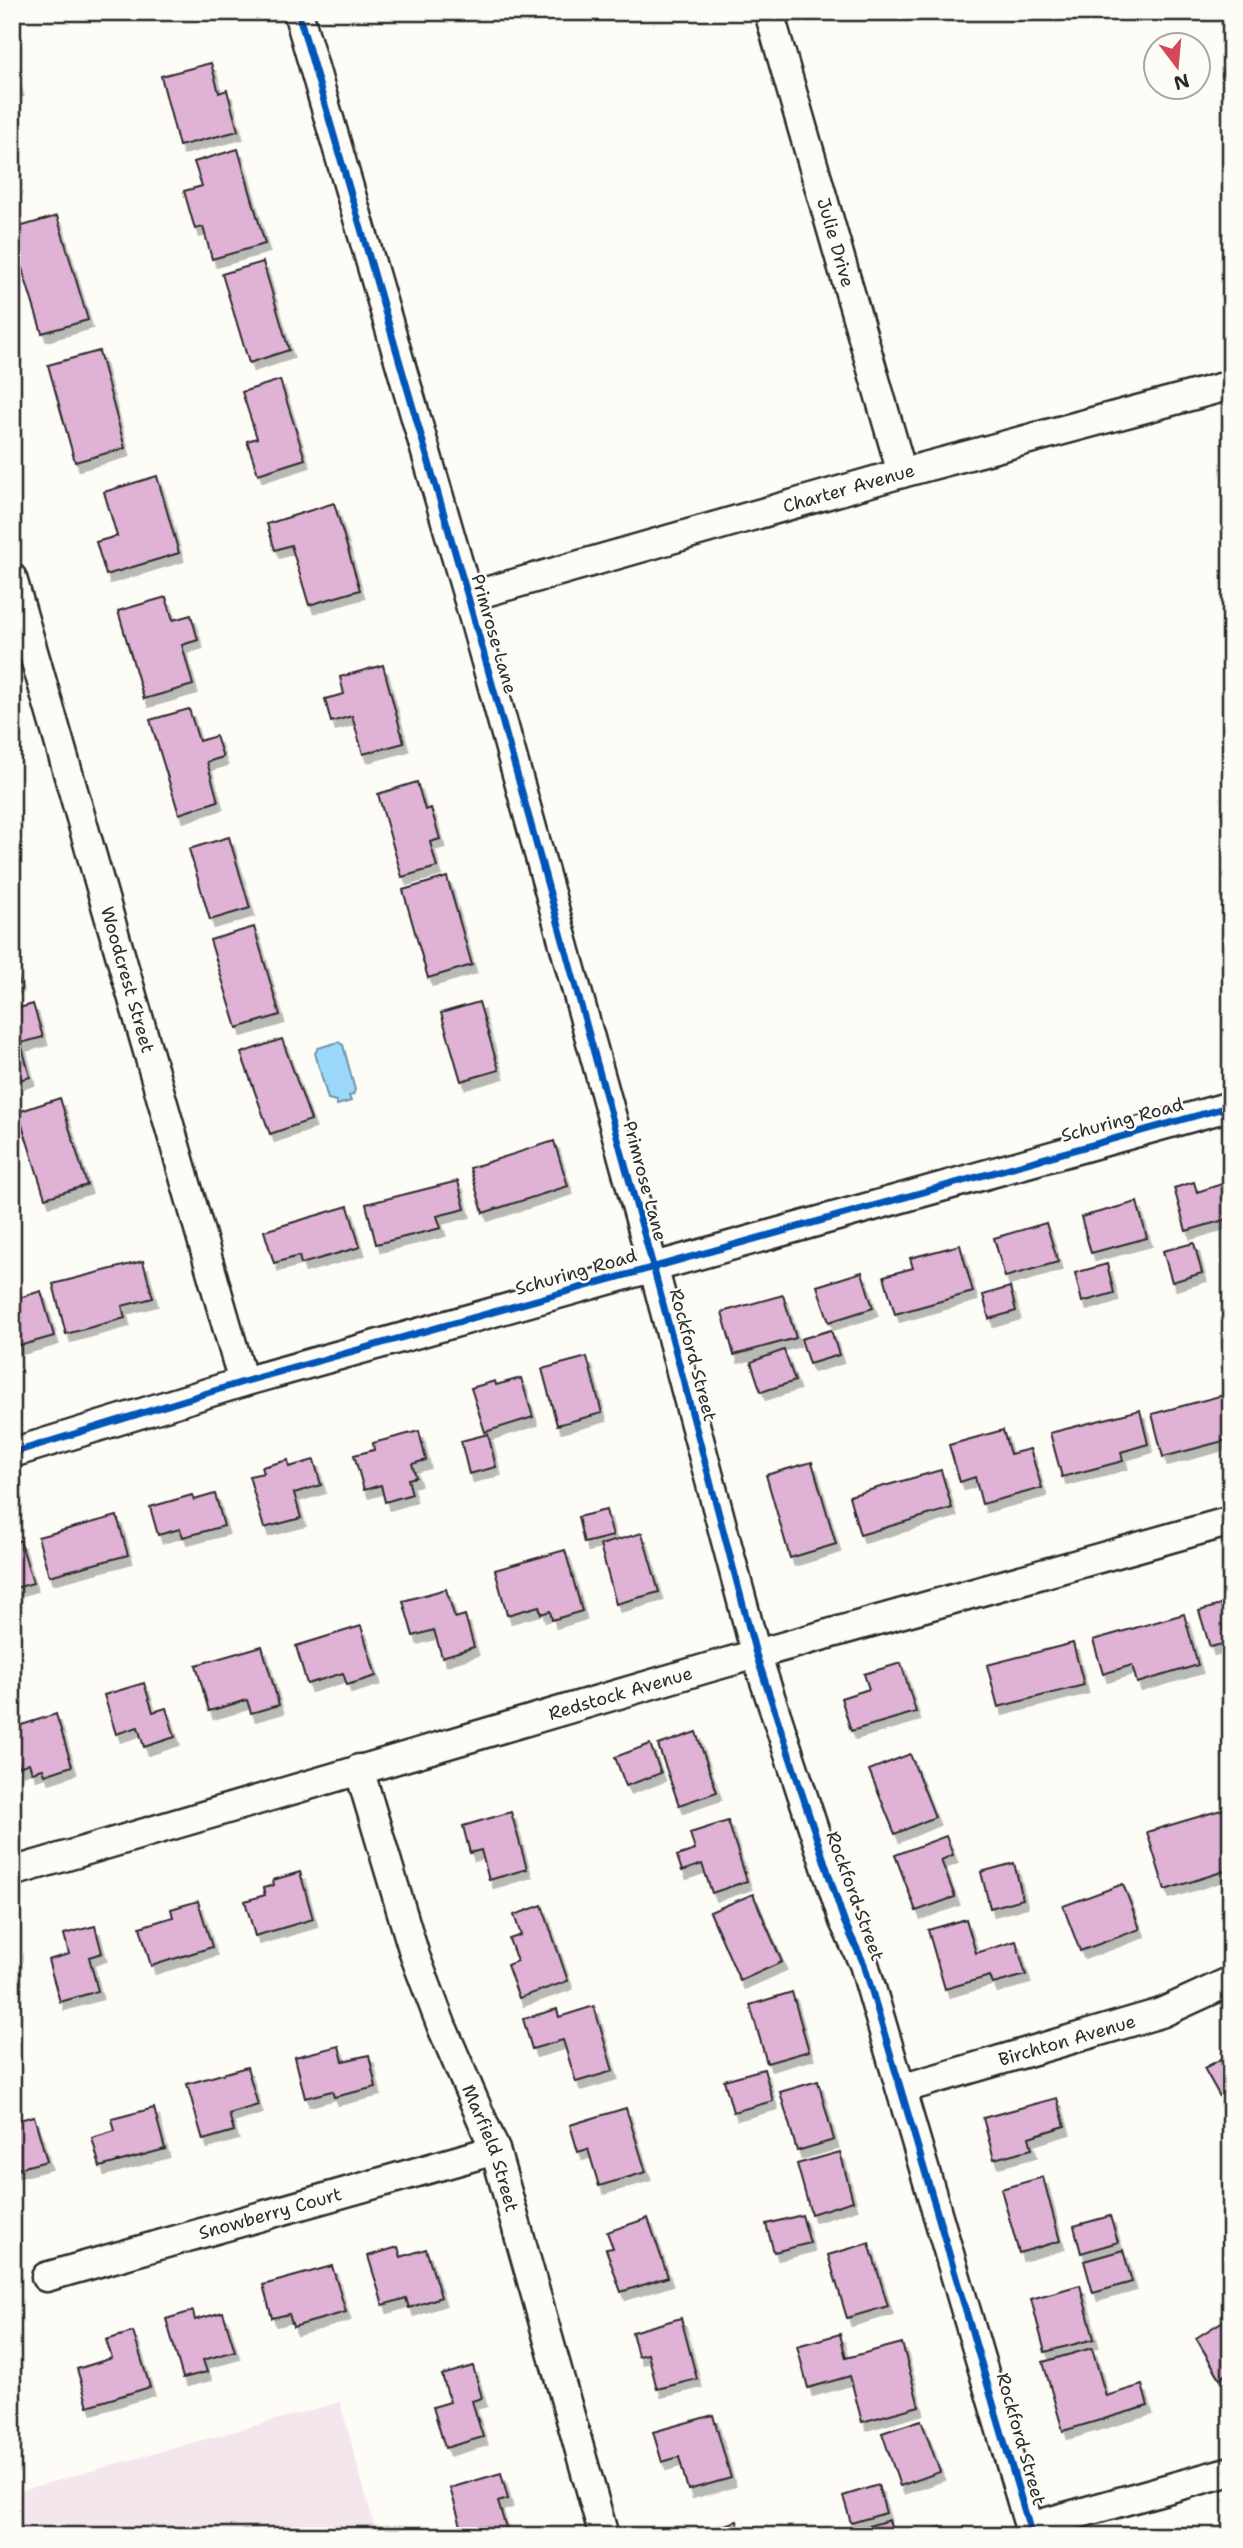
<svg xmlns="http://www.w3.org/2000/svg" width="1243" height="2548" viewBox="0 0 1243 2548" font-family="'Shantell Sans',sans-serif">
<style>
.built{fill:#f4e6ed}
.water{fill:#9bd8fc;stroke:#6e93a8;stroke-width:2}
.building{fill:#dfb2d6;stroke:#2b2b2b;stroke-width:2;filter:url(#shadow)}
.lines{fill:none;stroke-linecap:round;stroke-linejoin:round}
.street-casing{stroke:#2b2b2b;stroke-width:33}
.street{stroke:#fdfcf7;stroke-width:28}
.cycleway-casing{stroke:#fdfcf7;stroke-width:11}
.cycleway{stroke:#0057b8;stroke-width:7}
.labels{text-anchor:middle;stroke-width:5;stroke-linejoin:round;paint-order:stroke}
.street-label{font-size:18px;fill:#2b2b2b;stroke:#fdfcf7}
</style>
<defs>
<filter id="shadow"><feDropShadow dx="4.5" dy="8" stdDeviation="0" flood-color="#0004"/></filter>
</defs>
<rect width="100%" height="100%" fill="#fdfcf7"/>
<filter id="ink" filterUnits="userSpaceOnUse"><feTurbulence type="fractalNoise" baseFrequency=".0143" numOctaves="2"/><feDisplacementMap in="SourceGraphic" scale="14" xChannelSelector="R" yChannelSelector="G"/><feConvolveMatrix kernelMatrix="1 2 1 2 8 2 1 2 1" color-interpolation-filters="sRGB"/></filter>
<g filter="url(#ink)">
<!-- built -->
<path class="built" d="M 340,2402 L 377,2536 L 12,2536 L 12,2493 Z"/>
<!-- water -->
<path class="water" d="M 338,1042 L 343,1045 L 355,1090 L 353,1095 L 349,1096 L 351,1101 L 337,1105 L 336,1101 L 328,1099 L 315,1053 L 318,1048 Z"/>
<!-- building -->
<path class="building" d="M 211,63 L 219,93 L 227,90 L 238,131 L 179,146 L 161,76 Z
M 12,65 L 19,88 L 12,90 Z
M 238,149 L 265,244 L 212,259 L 203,227 L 195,229 L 184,191 L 202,186 L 194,162 Z
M 57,216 L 88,320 L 42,333 L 12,236 L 12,229 Z
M 263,262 L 289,350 L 249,363 L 222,274 Z
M 99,351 L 125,448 L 75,462 L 48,365 Z
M 280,380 L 305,459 L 258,474 L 247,441 L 257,438 L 242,392 Z
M 157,476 L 179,553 L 106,575 L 96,542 L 117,536 L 104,492 Z
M 334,503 L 360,590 L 309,605 L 291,545 L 275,550 L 267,524 Z
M 166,597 L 173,620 L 191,615 L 198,640 L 182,645 L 193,685 L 144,699 L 118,611 Z
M 383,665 L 404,743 L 363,754 L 352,716 L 331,722 L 325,699 L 344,694 L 340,677 Z
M 189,709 L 199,741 L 216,736 L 223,757 L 207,762 L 218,801 L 179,814 L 150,720 Z
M 417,782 L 425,810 L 431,808 L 440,839 L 430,842 L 437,867 L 402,877 L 378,794 Z
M 229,837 L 250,908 L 210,920 L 189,849 Z
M 447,877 L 472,965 L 428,978 L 403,890 Z
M 254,927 L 280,1015 L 237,1028 L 210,940 Z
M 12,963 L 19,984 L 12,986 Z
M 479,1002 L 499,1070 L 461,1081 L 441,1013 Z
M 33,1004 L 43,1037 L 21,1043 L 30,1077 L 12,1082 L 12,1010 Z
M 282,1039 L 311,1120 L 270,1134 L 241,1053 Z
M 60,1098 L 87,1185 L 45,1198 L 18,1112 Z
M 554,1141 L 568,1186 L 483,1213 L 470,1168 Z
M 458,1181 L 465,1209 L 437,1216 L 441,1228 L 376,1244 L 366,1204 Z
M 1194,1182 L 1197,1192 L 1225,1183 L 1231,1203 L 1231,1218 L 1186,1231 L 1174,1188 Z
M 1137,1202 L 1147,1238 L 1091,1253 L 1081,1217 Z
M 348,1206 L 360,1247 L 301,1264 L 299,1256 L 274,1263 L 264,1231 Z
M 1046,1223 L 1058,1262 L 1005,1277 L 994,1238 Z
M 1194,1243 L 1202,1273 L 1172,1282 L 1163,1251 Z
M 960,1245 L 973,1292 L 895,1314 L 884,1276 L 913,1268 L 910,1258 Z
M 143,1261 L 153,1298 L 122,1306 L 125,1318 L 66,1334 L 53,1284 Z
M 1107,1264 L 1114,1293 L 1082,1302 L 1075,1273 Z
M 862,1272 L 873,1308 L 829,1322 L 817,1286 Z
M 1010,1287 L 1016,1311 L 989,1319 L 983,1295 Z
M 41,1291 L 54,1336 L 12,1348 L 12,1300 Z
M 783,1295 L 796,1338 L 734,1355 L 722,1312 Z
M 831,1330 L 839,1355 L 809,1364 L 801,1339 Z
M 784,1350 L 795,1381 L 761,1392 L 751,1362 Z
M 587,1357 L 602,1413 L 557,1425 L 542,1369 Z
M 521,1378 L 533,1417 L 485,1432 L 471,1388 L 495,1381 L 496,1385 Z
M 1231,1393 L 1231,1439 L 1163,1457 L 1152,1414 Z
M 1140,1410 L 1148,1444 L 1121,1452 L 1123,1461 L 1062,1477 L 1050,1433 Z
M 1003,1430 L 1010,1454 L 1030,1449 L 1042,1488 L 982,1504 L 975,1477 L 960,1482 L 949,1445 Z
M 419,1431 L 426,1460 L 412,1464 L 416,1477 L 408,1479 L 412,1494 L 385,1502 L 381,1485 L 364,1490 L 354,1455 L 374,1450 L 373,1443 Z
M 488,1434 L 496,1467 L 469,1474 L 461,1441 Z
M 288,1460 L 289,1467 L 314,1460 L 321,1485 L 294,1493 L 301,1518 L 264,1528 L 249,1476 L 264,1473 L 262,1467 Z
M 812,1462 L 836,1544 L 790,1558 L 766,1475 Z
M 941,1470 L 952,1508 L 860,1535 L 849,1496 Z
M 215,1494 L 224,1526 L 183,1537 L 180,1529 L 158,1535 L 150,1507 L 192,1495 L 194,1500 Z
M 606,1510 L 613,1536 L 584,1543 L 578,1517 Z
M 117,1516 L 128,1555 L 49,1576 L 38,1537 Z
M 642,1533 L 659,1592 L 616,1604 L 600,1545 Z
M 20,1540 L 33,1583 L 12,1589 L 12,1543 Z
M 565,1550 L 582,1611 L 552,1620 L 550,1611 L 541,1614 L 539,1606 L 507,1615 L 495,1570 Z
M 446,1589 L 455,1618 L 465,1615 L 474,1647 L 442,1657 L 434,1630 L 413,1636 L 403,1601 Z
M 1231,1602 L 1231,1642 L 1210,1647 L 1199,1611 Z
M 1184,1614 L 1198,1665 L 1137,1683 L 1132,1665 L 1103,1674 L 1093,1640 Z
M 361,1626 L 376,1676 L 347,1685 L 343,1673 L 307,1684 L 296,1646 Z
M 1073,1643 L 1084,1685 L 998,1707 L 987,1665 Z
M 262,1646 L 279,1705 L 251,1713 L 247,1700 L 209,1711 L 196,1665 Z
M 901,1663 L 916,1712 L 851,1731 L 841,1698 L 869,1689 L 864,1674 Z
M 144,1683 L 153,1712 L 166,1708 L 175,1737 L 144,1747 L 138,1727 L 116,1734 L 104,1695 Z
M 56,1714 L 72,1766 L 45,1775 L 43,1769 L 32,1772 L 29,1763 L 19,1767 L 12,1745 L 12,1728 Z
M 696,1732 L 717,1792 L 679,1805 L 658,1745 Z
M 650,1744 L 661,1773 L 626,1786 L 615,1757 Z
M 910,1754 L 935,1817 L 895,1834 L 869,1770 Z
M 1231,1807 L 1231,1869 L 1165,1890 L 1147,1832 Z
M 511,1812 L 527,1869 L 489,1880 L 481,1850 L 470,1853 L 463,1826 Z
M 728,1821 L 747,1881 L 712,1893 L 702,1864 L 682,1871 L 677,1856 L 695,1850 L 690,1833 Z
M 946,1836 L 953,1855 L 941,1860 L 955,1897 L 916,1911 L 895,1855 Z
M 1014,1863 L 1023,1899 L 990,1908 L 981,1872 Z
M 300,1872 L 313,1919 L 255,1936 L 245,1901 L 265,1895 L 263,1888 L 274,1885 L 273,1880 Z
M 1123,1884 L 1140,1929 L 1080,1951 L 1063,1906 Z
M 753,1894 L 782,1962 L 740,1981 L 710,1912 Z
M 198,1901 L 212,1947 L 151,1966 L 140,1927 L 173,1917 L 171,1909 Z
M 542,1905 L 568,1981 L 519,1998 L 507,1965 L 517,1961 L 509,1939 L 521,1935 L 514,1915 Z
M 966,1919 L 976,1953 L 1016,1941 L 1026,1975 L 993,1984 L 990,1976 L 945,1989 L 928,1930 Z
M 95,1926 L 102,1953 L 89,1957 L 98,1991 L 60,2002 L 48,1960 L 69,1954 L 64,1934 Z
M 792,1992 L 809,2051 L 767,2063 L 750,2005 Z
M 594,2006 L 613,2071 L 576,2082 L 563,2040 L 532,2049 L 523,2019 L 557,2009 L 559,2017 Z
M 339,2046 L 343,2061 L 369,2055 L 376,2087 L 334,2097 L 332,2091 L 305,2098 L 295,2057 Z
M 1231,2054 L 1231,2098 L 1223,2102 L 1204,2068 Z
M 247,2067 L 258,2105 L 229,2114 L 234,2131 L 203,2140 L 187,2084 Z
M 764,2069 L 773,2101 L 733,2112 L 724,2080 Z
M 818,2081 L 834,2140 L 797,2151 L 780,2092 Z
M 1057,2098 L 1065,2126 L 1029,2137 L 1032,2149 L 994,2159 L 983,2118 Z
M 154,2108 L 165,2149 L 100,2167 L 92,2138 L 115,2131 L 112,2119 Z
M 626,2108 L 646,2172 L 599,2186 L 588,2149 L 578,2152 L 570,2125 Z
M 34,2116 L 47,2161 L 12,2170 L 12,2122 Z
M 840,2152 L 853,2201 L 811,2214 L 797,2164 Z
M 1043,2177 L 1060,2241 L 1019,2253 L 1001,2189 Z
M 802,2215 L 810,2243 L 774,2252 L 766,2224 Z
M 1110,2216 L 1118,2242 L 1081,2253 L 1074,2226 Z
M 648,2218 L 668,2277 L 621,2292 L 606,2249 L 613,2248 L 607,2232 Z
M 869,2243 L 888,2306 L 847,2318 L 828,2255 Z
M 398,2247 L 401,2257 L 426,2249 L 441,2297 L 409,2308 L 406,2298 L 383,2305 L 368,2256 Z
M 1123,2250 L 1132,2282 L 1093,2293 L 1084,2261 Z
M 332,2266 L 346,2312 L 293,2327 L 289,2314 L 272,2318 L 263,2285 Z
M 1231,2266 L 1231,2293 L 1225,2267 Z
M 1080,2285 L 1094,2339 L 1045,2352 L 1031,2299 Z
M 193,2311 L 195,2320 L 223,2312 L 235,2351 L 203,2360 L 207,2372 L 183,2378 L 166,2319 Z
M 1231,2316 L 1231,2371 L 1220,2378 L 1196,2338 Z
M 681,2318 L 697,2379 L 657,2389 L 648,2354 L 638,2356 L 632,2332 Z
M 133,2332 L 150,2387 L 88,2406 L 77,2369 L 112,2358 L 106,2340 Z
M 840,2334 L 846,2358 L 902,2343 L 919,2406 L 862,2422 L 850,2376 L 808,2388 L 797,2346 Z
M 1092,2348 L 1106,2396 L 1142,2385 L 1148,2406 L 1063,2431 L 1043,2362 Z
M 473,2366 L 482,2398 L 472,2401 L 483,2437 L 445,2448 L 433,2407 L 450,2402 L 442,2375 Z
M 713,2415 L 731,2478 L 688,2490 L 679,2457 L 662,2462 L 653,2432 Z
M 921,2420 L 940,2472 L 900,2486 L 882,2433 Z
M 501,2473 L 508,2499 L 498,2502 L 508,2534 L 464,2536 L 450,2488 Z
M 878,2485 L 886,2513 L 851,2523 L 843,2496 Z
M 889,2520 L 894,2536 L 857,2536 L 855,2530 Z
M 737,2521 L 741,2536 L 689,2536 Z
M 945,2526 L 948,2536 L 912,2536 Z"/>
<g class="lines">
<!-- street casing -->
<g class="street-casing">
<g id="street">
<path d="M 298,12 L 468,597 L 653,1266 L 756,1654 L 844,1921 L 864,1964 L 1032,2536"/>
<path id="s1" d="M 769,12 L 902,473"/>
<path id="s2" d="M 12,578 L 243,1382"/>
<path id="s3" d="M 468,597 L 902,473 L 1231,385"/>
<path d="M 12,1453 L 243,1382 L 1231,1106"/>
<path id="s4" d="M 359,1769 L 415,1956 L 442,2027 L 495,2150 L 604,2536"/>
<path id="s5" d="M 12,1872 L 714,1666 L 1231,1521"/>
<path id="s6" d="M 901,2089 L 1161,2013 L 1231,1981"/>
<path id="s7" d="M 46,2277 L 495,2150"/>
<path d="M 1030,2527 L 1231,2471"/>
</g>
</g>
<!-- street -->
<use href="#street" class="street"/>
<!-- cycleway casing -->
<g class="cycleway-casing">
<path id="cycleway" d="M 298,12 L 468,597 L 653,1266 L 756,1654 L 844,1921 L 864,1964 L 1032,2536
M 12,1453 L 243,1382 L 1231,1106"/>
</g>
<!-- cycleway -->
<use href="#cycleway" class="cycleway"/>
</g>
</g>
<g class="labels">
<!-- street labels -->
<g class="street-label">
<text dy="6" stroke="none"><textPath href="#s1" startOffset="240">Julie Drive</textPath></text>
<text dy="6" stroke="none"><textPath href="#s3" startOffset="396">Charter Avenue</textPath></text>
<text transform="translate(494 634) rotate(74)" y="6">Primrose Lane</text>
<text dy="6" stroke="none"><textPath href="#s2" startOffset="418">Woodcrest Street</textPath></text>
<text transform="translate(1122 1120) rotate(-15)" y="6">Schuring Road</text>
<text transform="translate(645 1181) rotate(75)" y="6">Primrose Lane</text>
<text transform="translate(576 1272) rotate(-16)" y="6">Schuring Road</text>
<text transform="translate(693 1355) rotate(75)" y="6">Rockford Street</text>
<text dy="6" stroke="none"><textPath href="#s5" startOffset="634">Redstock Avenue</textPath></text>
<text transform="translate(855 1896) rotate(70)" y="6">Rockford Street</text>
<text dy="6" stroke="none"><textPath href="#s6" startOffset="173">Birchton Avenue</textPath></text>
<text dy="6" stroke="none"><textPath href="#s4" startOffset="402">Marfield Street</textPath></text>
<text dy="6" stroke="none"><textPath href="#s7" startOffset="233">Snowberry Court</textPath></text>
<text transform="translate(1021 2439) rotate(74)" y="6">Rockford Street</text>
</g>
</g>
<!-- margin -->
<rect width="1243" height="2548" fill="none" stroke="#fdfcf7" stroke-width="42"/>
<rect x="21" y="21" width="1201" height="2506" fill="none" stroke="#2b2b2b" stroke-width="2.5" filter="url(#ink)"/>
<!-- north arrow -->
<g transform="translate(1177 66) rotate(164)"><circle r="33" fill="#fdfcf7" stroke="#a9a8a5" stroke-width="2"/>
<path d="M0-5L12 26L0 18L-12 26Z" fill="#d1495b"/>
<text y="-10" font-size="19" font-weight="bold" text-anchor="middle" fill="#2b2b2b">N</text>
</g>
</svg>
